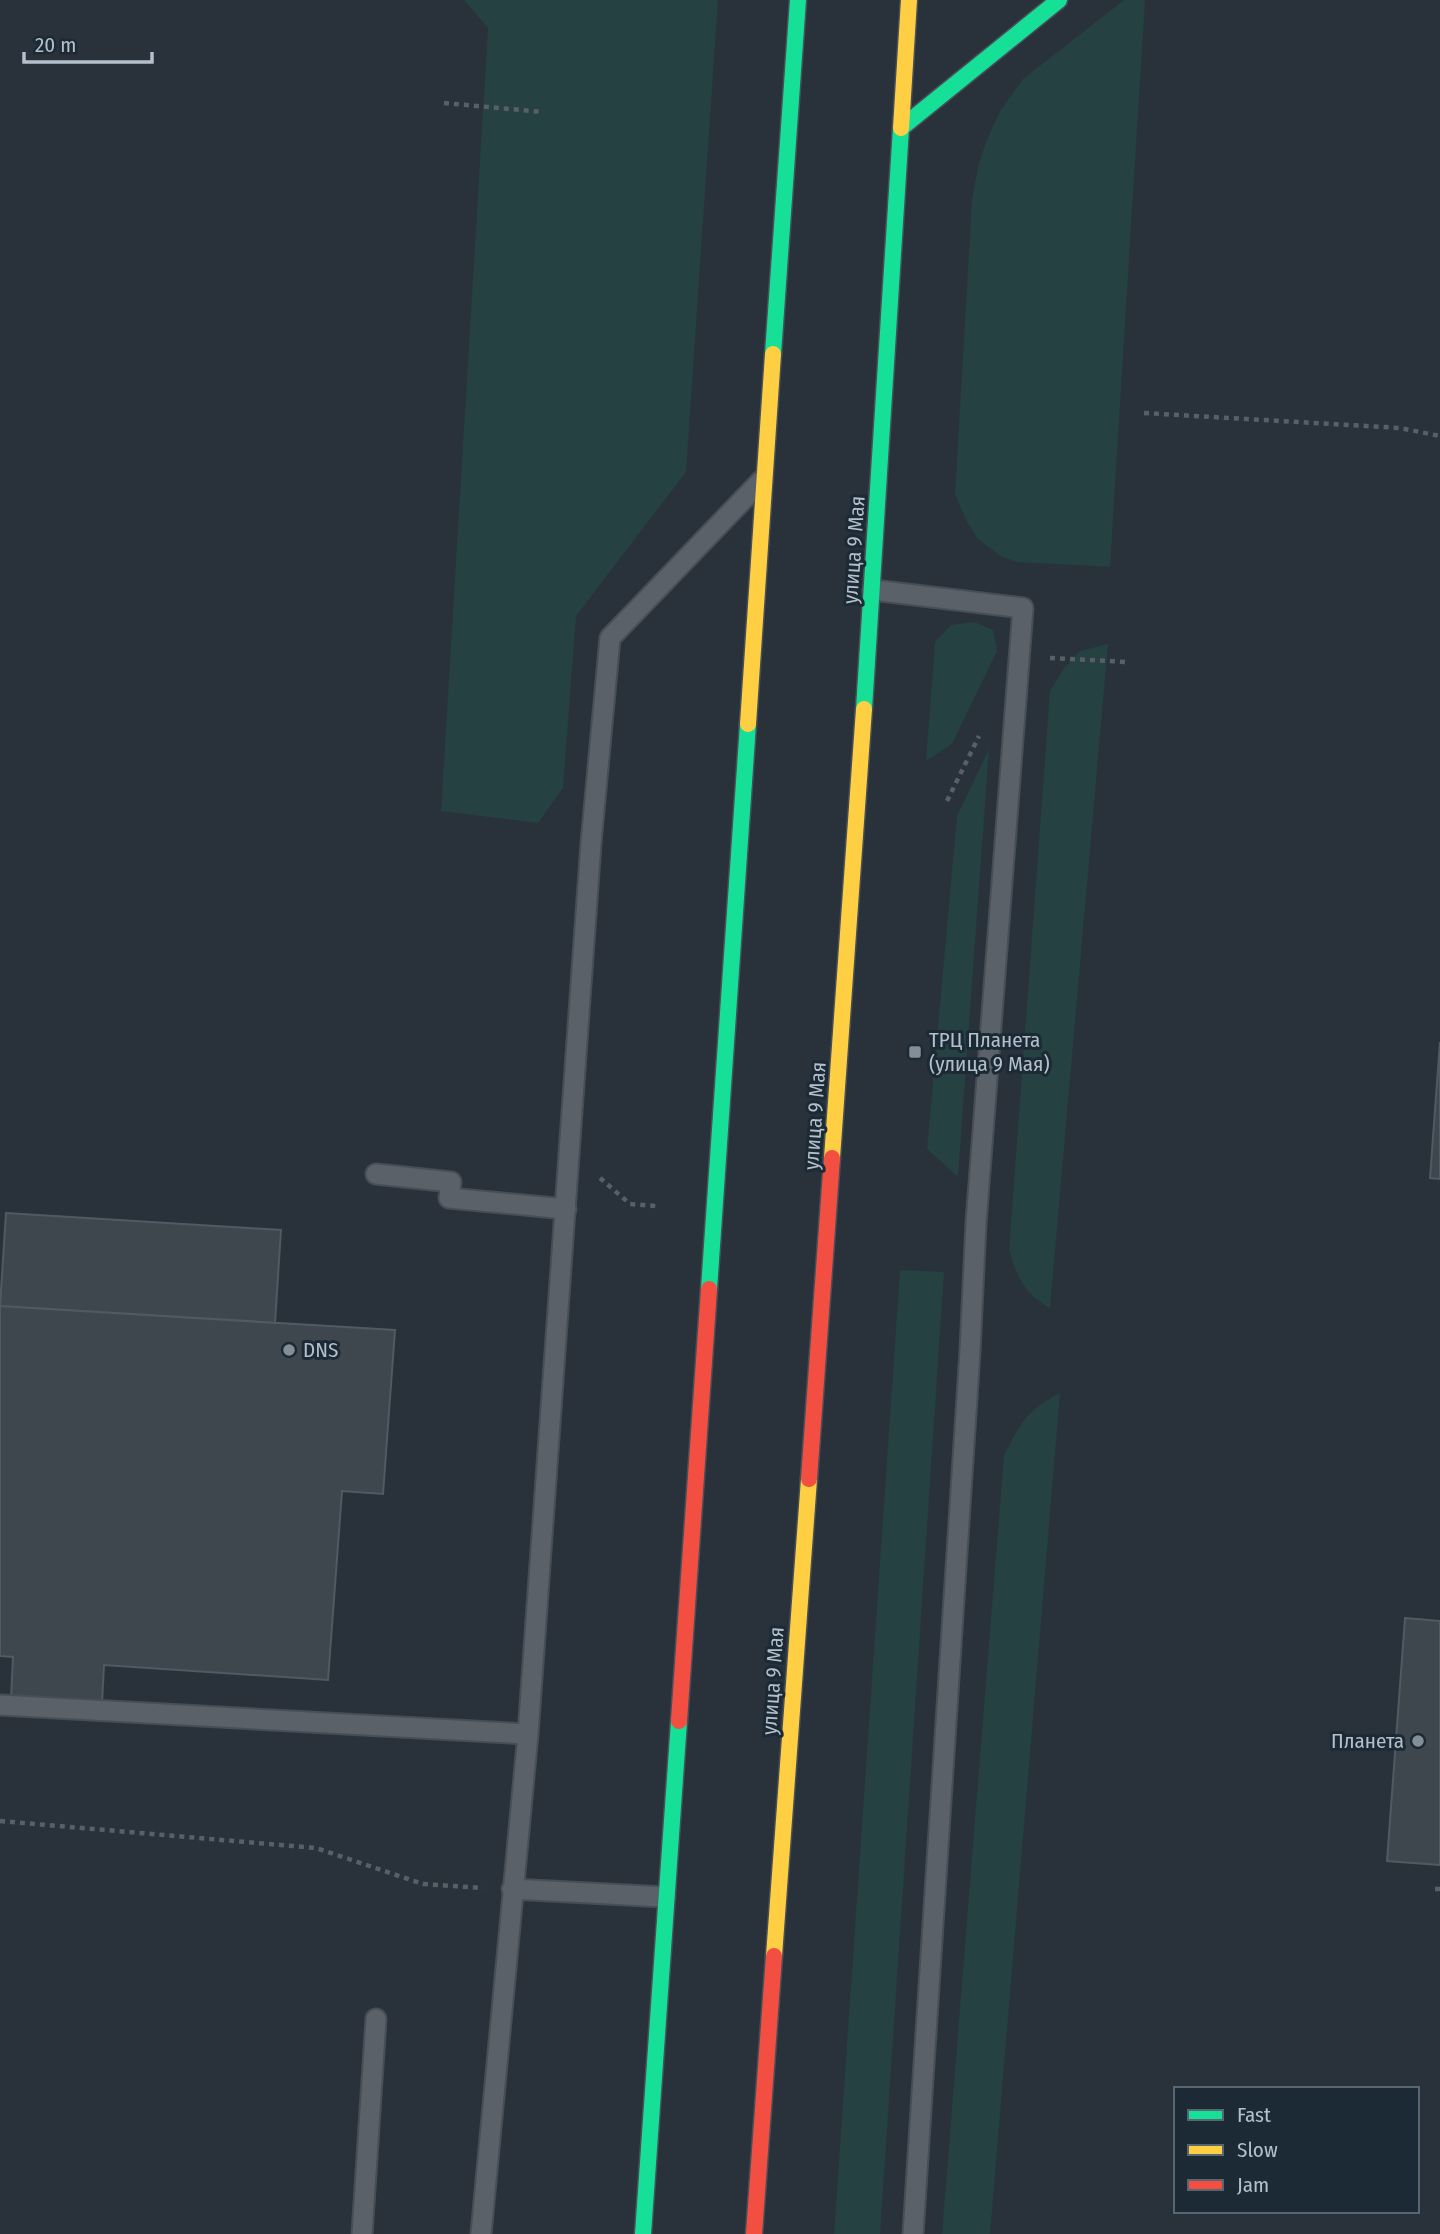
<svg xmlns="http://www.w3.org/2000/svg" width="1440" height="2234" viewBox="0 0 1440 2234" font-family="'Fira Sans Condensed',sans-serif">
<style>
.green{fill:#254141}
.building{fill:#3f474e;stroke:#515a62;stroke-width:2}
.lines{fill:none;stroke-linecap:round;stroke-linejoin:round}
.lane-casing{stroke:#484e55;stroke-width:23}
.fast-casing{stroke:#474f57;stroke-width:19}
.slow-casing{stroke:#474f57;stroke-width:19}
.jam-casing{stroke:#474f57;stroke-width:19}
.path{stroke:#586066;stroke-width:4.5;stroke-dasharray:5 5;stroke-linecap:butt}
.lane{stroke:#5a6168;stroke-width:19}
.fast{stroke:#16e098;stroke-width:16}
.slow{stroke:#ffcf43;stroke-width:16}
.jam{stroke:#f24e42;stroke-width:16}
.poi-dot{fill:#838e99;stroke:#1c2a36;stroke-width:2.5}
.labels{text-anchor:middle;stroke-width:6;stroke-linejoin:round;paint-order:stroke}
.street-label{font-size:21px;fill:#b3c0cc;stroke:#1c2a36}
.poi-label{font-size:21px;fill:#b3c0cc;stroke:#1c2a36;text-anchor:start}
</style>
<rect width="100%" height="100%" fill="#29323b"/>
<!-- green -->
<path class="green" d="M 464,0 L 718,0 L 686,472 L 576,616 L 563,788 L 538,823 L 441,811 L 488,28 Z
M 1124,0 L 1145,0 L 1110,567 L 1018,562 L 1002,557 L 978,539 L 967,522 L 955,494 L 972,200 L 978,167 L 987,139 L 1000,111 L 1023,79 Z
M 975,622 L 993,630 L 997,651 L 952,744 L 926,761 L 935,642 L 951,625 Z
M 1108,644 L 1050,1308 C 1023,1293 1018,1278 1009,1250 L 1050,691 L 1064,668 L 1080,651 Z
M 989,749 L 958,1177 L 927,1149 L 957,816 Z
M 900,1270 L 944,1272 L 880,2234 L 834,2234 Z
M 1060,1393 L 990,2234 L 942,2234 L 1004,1455 C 1021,1422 1027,1410 1060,1393 Z"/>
<!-- building -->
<path class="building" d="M 1440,1042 L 1440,1179 L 1430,1178 Z
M 6,1213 L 281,1230 L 275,1323 L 0,1306 Z
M 0,1306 L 395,1330 L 383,1494 L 342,1491 L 328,1680 L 104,1665 L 102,1703 L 11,1698 L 13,1657 L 0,1656 Z
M 1405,1618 L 1440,1621 L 1440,1865 L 1387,1861 Z"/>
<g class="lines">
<!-- lane casing -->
<g class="lane-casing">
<path id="lane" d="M 873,590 L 1023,608 L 976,1223 L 970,1351 L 913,2234
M 376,1174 L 451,1182 L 449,1198 L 566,1209
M 0,1705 L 528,1734
M 512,1889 L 665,1897
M 362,2234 L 376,2019
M 481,2234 L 528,1734 L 591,843 L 610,638 L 761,481"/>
</g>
<!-- fast casing -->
<g class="fast-casing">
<path id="fast" d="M 901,128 L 1059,0
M 773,354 L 798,0
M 864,709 L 901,128
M 709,1289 L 748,724
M 643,2234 L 679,1721"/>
</g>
<!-- slow casing -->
<g class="slow-casing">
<path id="slow" d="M 901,128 L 909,0
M 748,724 L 773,354
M 832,1158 L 864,709
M 774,1956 L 809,1479"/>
</g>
<!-- jam casing -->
<g class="jam-casing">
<path id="jam" d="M 809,1479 L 832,1158
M 679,1721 L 709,1289
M 754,2234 L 774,1956"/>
</g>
<!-- path -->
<path class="path" d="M 444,103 L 543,112
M 1144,413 L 1400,428 L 1440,436
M 1050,658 L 1127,662
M 947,801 L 979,736
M 600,1178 L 630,1204 L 656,1206
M 0,1821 L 316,1848 L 423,1884 L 483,1888
M 1435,1889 L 1440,1889"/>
<!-- lane -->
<use href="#lane" class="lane"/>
<!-- fast -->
<use href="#fast" class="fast"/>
<!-- slow -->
<use href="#slow" class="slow"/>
<!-- jam -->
<use href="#jam" class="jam"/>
</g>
<!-- markers -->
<g class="poi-dot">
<rect x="908" y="1045" width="14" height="14" rx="3.5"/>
<circle cx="289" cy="1350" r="7"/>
<circle cx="1418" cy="1741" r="7"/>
</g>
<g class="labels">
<!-- street labels -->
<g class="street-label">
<text transform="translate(854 550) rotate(-86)" y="7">улица 9 Мая</text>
<text transform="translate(815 1116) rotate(-86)" y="7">улица 9 Мая</text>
<text transform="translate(773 1681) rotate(-86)" y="7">улица 9 Мая</text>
</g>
<!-- poi labels -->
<g class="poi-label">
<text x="929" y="1047">ТРЦ Планета<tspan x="929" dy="24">(улица 9 Мая)</tspan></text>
<text x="303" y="1357">DNS</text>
<text x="1404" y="1748" text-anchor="end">Планета</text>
</g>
</g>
<!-- legend -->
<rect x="1174" y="2087" width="245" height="126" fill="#1c2a36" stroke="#586672" stroke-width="2"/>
<rect x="1188" y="2110" width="35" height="10" fill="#16e098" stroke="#586672" stroke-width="2"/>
<text x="1237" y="2122" font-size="21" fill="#b3c0cc">Fast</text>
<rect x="1188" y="2145" width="35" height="10" fill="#ffcf43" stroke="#586672" stroke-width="2"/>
<text x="1237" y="2157" font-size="21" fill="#b3c0cc">Slow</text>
<rect x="1188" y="2180" width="35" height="10" fill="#f24e42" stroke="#586672" stroke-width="2"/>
<text x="1237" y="2192" font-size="21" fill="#b3c0cc">Jam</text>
<!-- scale -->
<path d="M24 52v10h128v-10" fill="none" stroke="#b3c0cc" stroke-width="3.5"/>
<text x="35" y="52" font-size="21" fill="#b3c0cc" stroke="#1c2a36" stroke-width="5" paint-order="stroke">20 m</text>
</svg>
